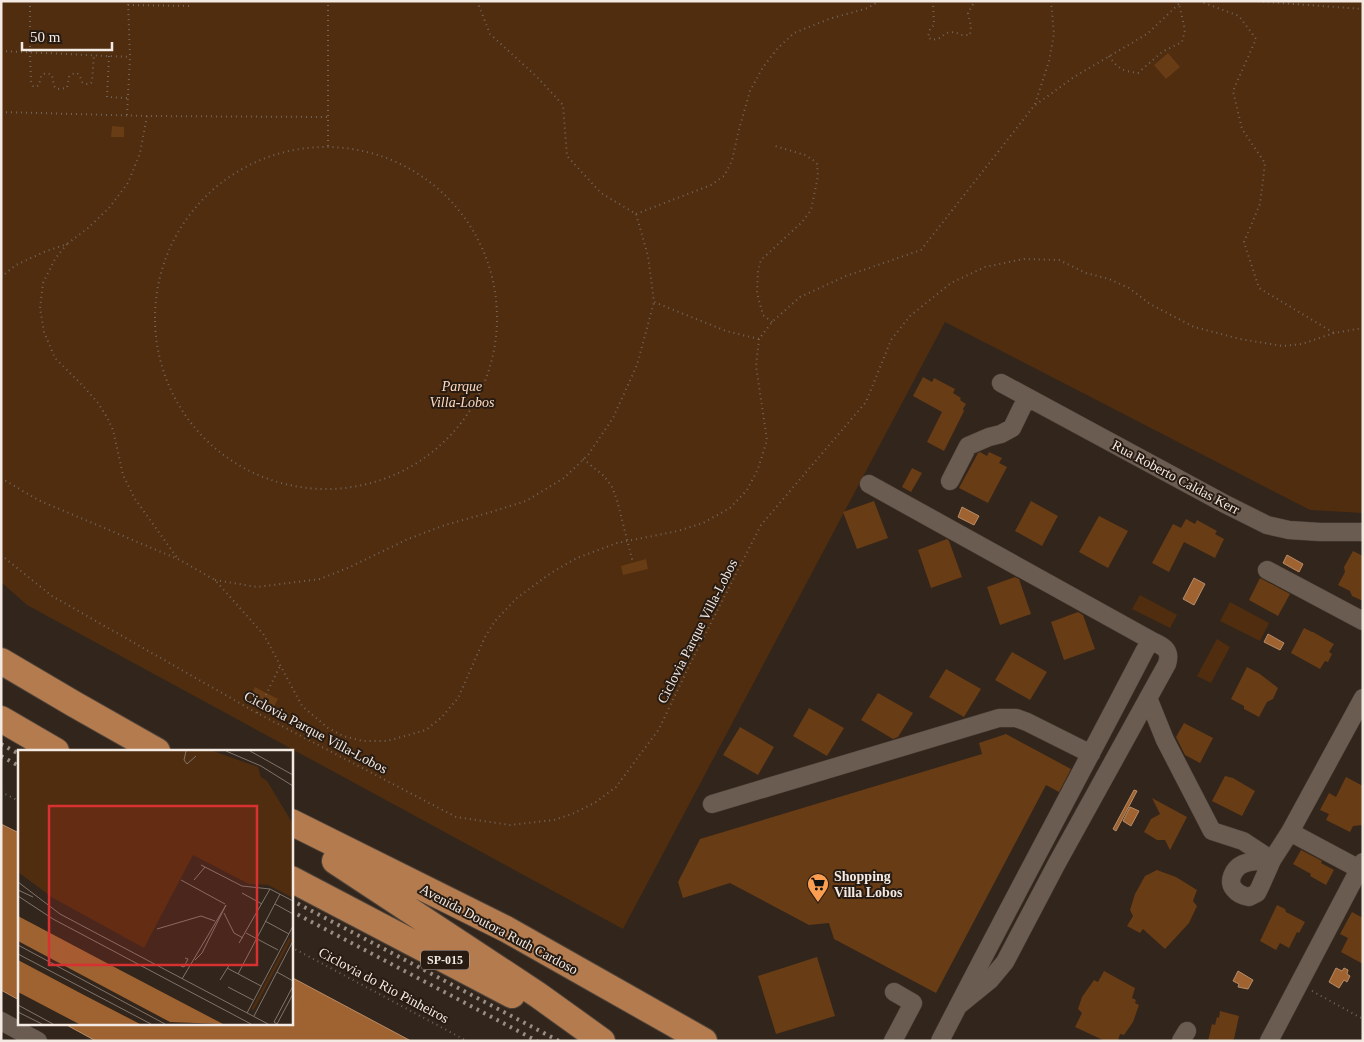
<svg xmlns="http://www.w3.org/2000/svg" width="1364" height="1042" viewBox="0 0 1364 1042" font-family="Georgia,serif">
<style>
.green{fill:#502d0f}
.water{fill:#9f6332;stroke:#b88c67}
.building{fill:#683c15}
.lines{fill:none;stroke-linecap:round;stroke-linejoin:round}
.minor-casing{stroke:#4e433a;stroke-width:19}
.highway-casing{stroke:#4e433a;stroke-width:28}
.path{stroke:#71665d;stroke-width:2;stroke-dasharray:1 4;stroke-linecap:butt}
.minor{stroke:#6b5c51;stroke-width:18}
.highway{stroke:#b47b4e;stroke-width:26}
.rail{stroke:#988d84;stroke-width:4;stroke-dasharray:2.5 5;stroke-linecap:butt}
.labels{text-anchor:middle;stroke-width:4;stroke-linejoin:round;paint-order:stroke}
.shield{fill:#281b12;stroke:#b6aca4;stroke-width:1}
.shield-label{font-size:12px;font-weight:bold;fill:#f3eae3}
.park-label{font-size:14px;font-style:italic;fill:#fedac0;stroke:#281b12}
.street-label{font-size:14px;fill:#f3eae3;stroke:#281b12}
.poi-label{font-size:14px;font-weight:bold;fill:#f3eae3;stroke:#281b12;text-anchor:start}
.inset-road{fill:none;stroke:#7f746b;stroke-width:1}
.view{fill:#d73231;fill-opacity:0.15;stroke:#d73231;stroke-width:2.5}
.inset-edge{fill:none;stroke:#f3eae3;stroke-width:2.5}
</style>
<rect width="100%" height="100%" fill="#32251b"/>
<!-- green -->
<path class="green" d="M 1,1 L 1363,1 L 1363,513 L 1310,510 L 945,322 L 623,929 L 27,605 L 1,582 Z
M 1140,595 L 1177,615 L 1170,628 L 1132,609 Z
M 1230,602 L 1269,623 L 1260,641 L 1220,621 Z
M 1217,639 L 1230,647 L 1211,683 L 1197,676 Z"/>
<!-- water -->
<path class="water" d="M 962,507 L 979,516 L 974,525 L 958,517 Z
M 1287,555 L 1303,564 L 1299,572 L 1283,563 Z
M 1194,578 L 1205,584 L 1194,605 L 1183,599 Z
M 1268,634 L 1284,643 L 1280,650 L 1264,642 Z
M 1134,790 L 1137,791 L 1116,831 L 1113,829 Z
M 1130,807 L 1139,811 L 1131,826 L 1123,821 Z
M 1,824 L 19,833 L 19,1000 L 1,990 Z
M 1336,968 L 1342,971 L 1344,968 L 1348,970 L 1347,974 L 1350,976 L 1347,982 L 1344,980 L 1339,988 L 1329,982 Z
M 1238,971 L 1253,980 L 1248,989 L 1238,987 L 1239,984 L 1233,981 Z
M 291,977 L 411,1041 L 96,1041 L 63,1023 L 291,1023 Z"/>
<!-- building -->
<path class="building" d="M 1168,53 L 1180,67 L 1166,79 L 1154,65 Z
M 112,126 L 124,127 L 124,137 L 111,137 Z
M 923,377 L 932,382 L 934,378 L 955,389 L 953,393 L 961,398 L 960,400 L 966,404 L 963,409 L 964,411 L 944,451 L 927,442 L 942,412 L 913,396 Z
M 980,452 L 987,456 L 989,452 L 1002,458 L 999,463 L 1007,467 L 988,503 L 959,488 L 978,453 Z
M 912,468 L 922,473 L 911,492 L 902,487 Z
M 874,501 L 888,538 L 857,549 L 843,512 Z
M 1031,501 L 1058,516 L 1042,546 L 1015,531 Z
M 1099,516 L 1128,531 L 1108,568 L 1079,552 Z
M 1186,519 L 1195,524 L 1197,520 L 1217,531 L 1215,534 L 1224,539 L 1215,558 L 1184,542 L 1169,572 L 1152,563 L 1173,524 L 1181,528 Z
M 947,539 L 949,541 L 962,577 L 931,588 L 918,550 Z
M 1353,551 L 1363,556 L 1363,601 L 1352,596 L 1350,591 L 1338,585 L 1345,572 L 1344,567 Z
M 646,559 L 648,569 L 623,575 L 621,566 Z
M 1015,577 L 1019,579 L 1031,614 L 1000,625 L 987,587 Z
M 1260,578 L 1290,594 L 1278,616 L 1249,600 Z
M 1078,612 L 1083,615 L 1095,649 L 1064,660 L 1051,622 Z
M 1304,628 L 1312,632 L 1313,632 L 1334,644 L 1329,652 L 1332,654 L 1328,662 L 1325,661 L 1320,669 L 1291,653 Z
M 1012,652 L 1047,672 L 1030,700 L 995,680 Z
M 1247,667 L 1260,674 L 1278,688 L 1273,699 L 1267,702 L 1259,717 L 1244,709 L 1244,706 L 1231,699 Z
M 946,669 L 981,689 L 964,717 L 929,697 Z
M 255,687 L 278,699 L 273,708 L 251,696 Z
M 878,693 L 913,713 L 898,737 L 893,739 L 861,720 Z
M 809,708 L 844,728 L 827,756 L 793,736 Z
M 1184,723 L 1213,738 L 1200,763 L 1185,755 L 1176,737 Z
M 740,727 L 774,747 L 758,775 L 723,755 Z
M 1006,734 L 1071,769 L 1059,792 L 1046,785 L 936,993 L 834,939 L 829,923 L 809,925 L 730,883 L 683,898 L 678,882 L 700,839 L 982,754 L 979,743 Z
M 1225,776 L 1233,778 L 1255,791 L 1242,816 L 1212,801 Z
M 1346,777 L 1363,786 L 1363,825 L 1353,826 L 1350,832 L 1326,820 L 1329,814 L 1320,810 L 1329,793 L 1336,797 Z
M 1152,798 L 1187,817 L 1170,850 L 1165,840 L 1157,840 L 1144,832 L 1151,819 L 1160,814 Z
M 1301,850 L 1322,861 L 1321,863 L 1334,870 L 1326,885 L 1310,876 L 1311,874 L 1293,864 Z
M 1157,870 L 1176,877 L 1197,890 L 1193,901 L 1197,906 L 1189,923 L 1165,949 L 1143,929 L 1140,933 L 1127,926 L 1133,916 L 1130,910 L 1135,894 L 1145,876 Z
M 1277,905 L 1285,909 L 1286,912 L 1305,922 L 1299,933 L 1297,932 L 1289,948 L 1280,943 L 1276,950 L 1260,941 Z
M 1352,912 L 1363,918 L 1363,964 L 1341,952 L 1348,938 L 1340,934 Z
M 817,957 L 835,1016 L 776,1034 L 758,976 Z
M 1104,971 L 1135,988 L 1132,998 L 1136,1000 L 1135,1003 L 1139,1005 L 1133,1022 L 1124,1035 L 1120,1034 L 1118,1041 L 1105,1041 L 1075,1027 L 1082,1013 L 1078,1009 L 1082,997 L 1094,980 L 1098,982 Z
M 1220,1011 L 1239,1016 L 1234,1039 L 1233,1039 L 1232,1041 L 1208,1041 L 1212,1024 L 1215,1025 L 1217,1017 L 1219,1018 Z"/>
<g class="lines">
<!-- minor casing -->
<g class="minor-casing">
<path id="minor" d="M 1001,383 L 1225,504 L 1267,525 L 1289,530 L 1320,532 L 1363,532
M 950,481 L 968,446 L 989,437 L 1001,434 L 1012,428 L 1027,397
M 869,484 L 1154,642
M 1267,570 L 1363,621
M 1148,698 L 1165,740 L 1212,831 L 1243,841 L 1272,860
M 712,804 L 999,718 L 1016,718 L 1027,722 L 1091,754
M 1290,832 L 1363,871
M 1272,860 C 1263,861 1252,860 1243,864 C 1234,868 1226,882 1235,890 C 1238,894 1244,896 1249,897 L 1257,893 L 1260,887 L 1272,860 L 1290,832 L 1363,698
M 1,1021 L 38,1041
M 893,1041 L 913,1003 L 894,992
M 940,1041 C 1007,910 1077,781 1145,650 L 1149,644 L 1154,642 C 1165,647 1171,651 1167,664 L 1056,865 L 1005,962 L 990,980 L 958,1006
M 1181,1041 L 1187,1031
M 1269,1041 L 1363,862"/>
</g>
<!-- highway casing -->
<g class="highway-casing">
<path id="highway" d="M 1,661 L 74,704 L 157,751
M 1,719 L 56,751
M 291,822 L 506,929 L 704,1041
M 335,861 L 538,995 L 602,1041
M 291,879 L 512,995"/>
</g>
<!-- path -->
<path class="path" d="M 30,1 L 30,53 L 31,81 L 33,86 L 36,87 L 39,85 L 41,76 C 45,72 47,73 52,75 L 54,86 L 57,89 L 67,88 L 69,77 L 72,74 L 77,73 L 80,76 L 82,82 L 85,84 L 90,84 L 92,82 L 94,55
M 477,1 L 490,34 L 537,77 L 563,105 L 567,156 L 601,193 L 636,214 L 648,256 L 654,302 L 726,331 L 759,339 L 772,322 L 800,297 L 846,276 L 921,250 L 1034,106 L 1074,77 L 1147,34 L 1182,1
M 933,1 L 934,25 L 930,29 L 928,37 L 932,40 L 940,38 L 946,33 L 954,32 L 962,35 L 970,35 L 971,26 L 968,13 L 975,1
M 1199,1 L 1239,16 L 1256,39 L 1233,91 L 1242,129 L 1265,163 L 1260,204 L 1244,242 L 1259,288 L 1334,333
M 1253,1 L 1363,9
M 128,5 L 192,6
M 1,51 L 130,57
M 109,56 L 107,97 L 128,98
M 1109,56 C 1118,69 1123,71 1138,73 L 1162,52 L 1182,42 L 1185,30 L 1179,4
M 1035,104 L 1049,61 L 1054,34 L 1051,1
M 1,112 L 147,116 L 327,117
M 127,115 L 130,57 L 128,1
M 328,146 L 328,1
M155 318a171 171 0 1 1 342 0a171 171 0 1 1-342 0Z
M 636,214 L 711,185 L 724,176 L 732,161 L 738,133 L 750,91 L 763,67 L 778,48 L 794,33 L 829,19 L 868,8 L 879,1
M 67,244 L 55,259 L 43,283 L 40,308 L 44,332 L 55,358 L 83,386 L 98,403 L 108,419 L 113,430 L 123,475 L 135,499 L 178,559
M 1,277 L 16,265 L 44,252 L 67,244 L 88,228 L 109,208 L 128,183 L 140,153 L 147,116
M 772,322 L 763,315 L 757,293 L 758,271 L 761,260 L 802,222 L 811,210 L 818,176 L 817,164 L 813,160 L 805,155 L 775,146
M 583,459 L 604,476 L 612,487 L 617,500 L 633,563
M 1,478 L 38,500 L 180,560 L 215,580 L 264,635 L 302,706 L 328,728 L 343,736 L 363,741 L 387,741 L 426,730 L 442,717 L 458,698 L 485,637 L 495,621 L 517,598 L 551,573 L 577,558 L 617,543 L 678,531 L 703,523 L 730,508 L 747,490 L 758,469 L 767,440 L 756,366 L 759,339
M 1,555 L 52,596 L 257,713 L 456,817 L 510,825 L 554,820 L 572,814 L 596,802 L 616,787 L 630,768 L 659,729 L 690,664 L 761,525 L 866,402 L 891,340 L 910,316 L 951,283 L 985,267 L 1024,259 L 1059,260 L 1086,273 L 1109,279 L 1129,288 L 1150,304 L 1194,327 L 1240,339 L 1283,346 L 1302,344 L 1334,333 L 1363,328
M 215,580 L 257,587 L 320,579 L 350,567 L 408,539 L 445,525 L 488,513 L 526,501 L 564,478 L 588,455 L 613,418 L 637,365 L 654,302
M 257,713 L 280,666
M 1,792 L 19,801
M 291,947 L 467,1041
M 1312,991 L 1363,1019"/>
<!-- minor -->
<use href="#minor" class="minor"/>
<!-- highway -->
<use href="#highway" class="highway"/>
<!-- rail -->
<path class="rail" d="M 1,744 L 19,754
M 1,756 L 19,766
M 291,900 L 559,1041
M 291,911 L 537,1041"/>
</g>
<!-- icons -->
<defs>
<g id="supermarket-pin" transform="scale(1.125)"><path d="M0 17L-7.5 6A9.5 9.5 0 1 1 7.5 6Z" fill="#fb9e51" stroke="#281b12"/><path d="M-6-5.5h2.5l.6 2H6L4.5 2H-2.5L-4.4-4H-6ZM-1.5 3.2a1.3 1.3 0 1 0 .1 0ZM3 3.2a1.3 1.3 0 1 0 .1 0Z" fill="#111"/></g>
</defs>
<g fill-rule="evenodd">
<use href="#supermarket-pin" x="818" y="884"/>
</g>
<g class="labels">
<!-- shield labels -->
<rect class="shield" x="421" y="950.5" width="48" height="19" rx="4"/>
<g class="shield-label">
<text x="445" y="964">SP-015</text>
</g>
<!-- park labels -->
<g class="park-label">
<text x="462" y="391">Parque<tspan x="462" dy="16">Villa-Lobos</tspan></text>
</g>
<!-- street labels -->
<g class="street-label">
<text transform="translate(1176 477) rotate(28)" y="5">Rua Roberto Caldas Kerr</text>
<text transform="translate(697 631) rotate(-63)" y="5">Ciclovia Parque Villa-Lobos</text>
<text transform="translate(316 732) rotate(28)" y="5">Ciclovia Parque Villa-Lobos</text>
<text transform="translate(499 929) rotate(28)" y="5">Avenida Doutora Ruth Cardoso</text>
<text transform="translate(384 985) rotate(28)" y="5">Ciclovia do Rio Pinheiros</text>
</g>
<!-- poi labels -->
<g class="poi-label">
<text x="834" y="881">Shopping<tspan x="834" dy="16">Villa Lobos</tspan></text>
</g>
</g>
<!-- overview -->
<g transform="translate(18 750)">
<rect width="275" height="275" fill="#32251b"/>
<path d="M 0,1 L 195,1 L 240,17 L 243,27 L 249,31 L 275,74 L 275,148 L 250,135 L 231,134 L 175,105 L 126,198 L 35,148 L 0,122 ZM 271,188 L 273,190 L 235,261 L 234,258 Z" fill="#502d0f"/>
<path d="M 0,166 L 102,220 L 205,274 L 152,272 L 0,191 ZM 0,210 L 64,244 L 122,274 L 61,274 L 0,242 Z" fill="#9f6332"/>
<path class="inset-road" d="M 168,1 L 166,10 L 169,14 L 178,6M 208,1 L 243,16 L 275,36M 232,1 L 275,25M 183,115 L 224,136 L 252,139 L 275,151M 163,130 L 207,154M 176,130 L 187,117M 0,132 L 42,164 L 250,274M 0,140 L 15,147M 224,143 L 244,154M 0,146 L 35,169 L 233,274M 257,154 L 275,164M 206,163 L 216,183 L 225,188M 247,171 L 271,184M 139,179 L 183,166 L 197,171M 228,183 L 260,200M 221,193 L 252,139M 0,195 L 147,274M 0,204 L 133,274M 163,216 L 166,217 L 170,209 L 167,208M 209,218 L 243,236M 259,222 L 275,231M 220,224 L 262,144M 164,229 L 208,155 L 184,203 L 177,210M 202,230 L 212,214M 275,236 L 256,272 L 259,274 L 275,244M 210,237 L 235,250M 0,255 L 35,274M 0,262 L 24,274M 229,263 L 275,176M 236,266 L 275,191"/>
<path class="view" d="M 31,56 L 239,56 L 239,215 L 31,215 Z"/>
<rect width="275" height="275" class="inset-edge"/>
</g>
<!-- border -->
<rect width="1364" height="1042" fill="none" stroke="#f3eae3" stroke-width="5"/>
<!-- scale -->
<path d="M22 42v8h90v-8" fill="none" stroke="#f3eae3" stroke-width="2.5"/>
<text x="30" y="42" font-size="15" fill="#f3eae3" stroke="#281b12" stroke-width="4" paint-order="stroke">50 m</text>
</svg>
